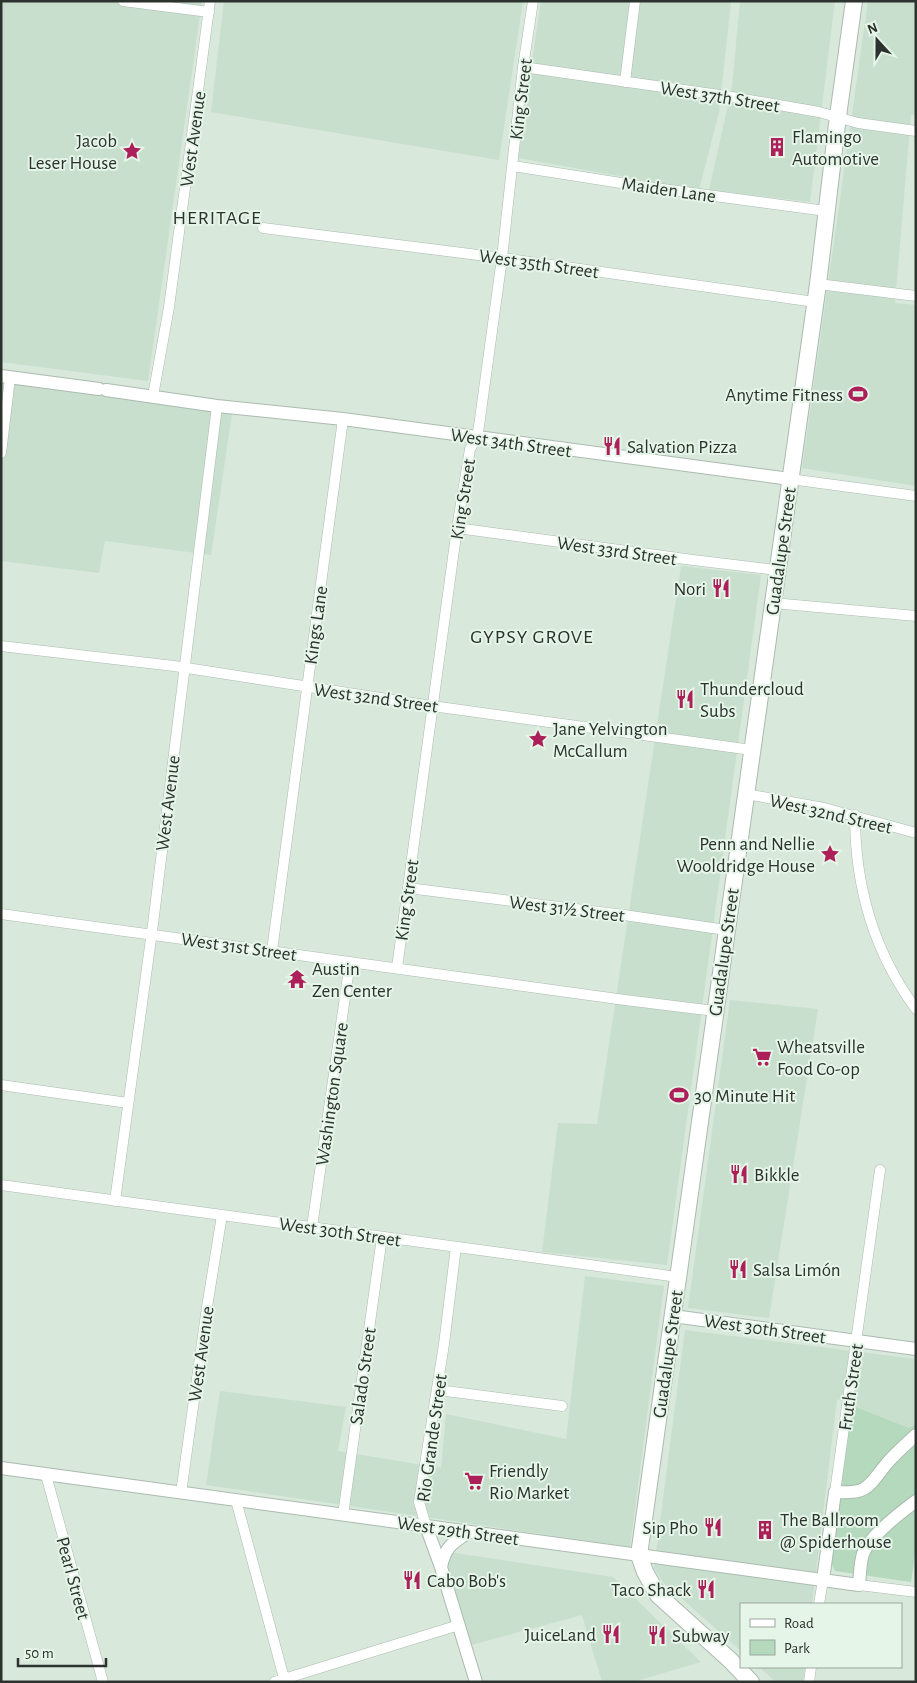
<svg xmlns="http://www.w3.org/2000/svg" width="917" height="1683" viewBox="0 0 917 1683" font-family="'Alegreya Sans',sans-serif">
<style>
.built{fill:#c8dfce}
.green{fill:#b4d9bd}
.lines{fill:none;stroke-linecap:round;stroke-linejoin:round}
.minor-casing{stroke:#abbbaf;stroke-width:11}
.tertiary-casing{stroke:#abbbaf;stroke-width:14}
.primary-casing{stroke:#abbbaf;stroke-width:18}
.minor{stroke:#fff;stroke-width:10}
.tertiary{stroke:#fff;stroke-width:12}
.primary{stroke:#fff;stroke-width:16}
.labels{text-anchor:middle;stroke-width:4;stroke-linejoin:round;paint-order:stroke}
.street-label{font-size:19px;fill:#2c322d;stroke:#e5f5e8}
.poi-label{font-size:19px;fill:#2c322d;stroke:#e5f5e8;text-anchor:start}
.neighbourhood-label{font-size:20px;letter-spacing:1px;fill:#2c322d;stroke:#e5f5e8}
</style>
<rect width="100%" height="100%" fill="#d8e8db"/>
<!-- built -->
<path class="built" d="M 1,1 L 202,1 L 148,381 L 1,362 Z
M 224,1 L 523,1 L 499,160 L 211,112 Z
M 541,1 L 731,1 L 719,112 L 699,190 L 518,158 Z
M 740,1 L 835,1 L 810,202 L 709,190 L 732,87 Z
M 868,1 L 916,1 L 916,115 L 911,115 L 895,303 L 916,305 L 916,486 L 802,468 Z
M 1,381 L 232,414 L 211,555 L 105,541 L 99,573 L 1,561 Z
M 681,566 L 761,575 L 667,1265 L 542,1252 L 558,1123 L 597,1124 Z
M 730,1000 L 818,1009 L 769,1318 L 688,1308 Z
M 585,1276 L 664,1286 L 630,1547 L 206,1485 L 220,1391 L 346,1407 L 338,1451 L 441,1468 L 446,1414 L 566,1439 Z
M 685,1330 L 916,1359 L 916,1424 L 909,1428 L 837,1399 L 812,1604 L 741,1604 L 741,1651 L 663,1582 L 654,1568 Z
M 442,1551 L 613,1577 L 701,1662 L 633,1682 L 602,1682 L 582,1615 L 468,1646 Z
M 759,1667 L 805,1667 L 803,1682 L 776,1682 Z"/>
<!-- green -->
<path class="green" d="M 851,1405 L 909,1428 L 916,1424 L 916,1548 L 911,1582 L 835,1571 L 830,1560 Z"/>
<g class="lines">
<!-- minor casing -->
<g class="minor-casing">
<path id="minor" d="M 123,1 L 209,12
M 523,67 L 726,96 L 819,112 L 858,123 L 916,131
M 625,82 L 635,1
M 513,166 L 640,186 L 826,211
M 263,228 L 502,258 L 815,302
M 818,284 L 916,296
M 153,396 L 169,307 L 210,1
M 1,453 L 10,378
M 790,479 L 916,496
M 457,528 L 693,560 L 777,570
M 773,603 L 916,616
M 1,646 L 174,666 L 432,706 L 752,750
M 746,794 L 824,808 L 916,833
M 855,815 C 855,886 873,951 916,1009
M 408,888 L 624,915 L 726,930
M 1,914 L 625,1000 L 715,1011
M 272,951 L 343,419
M 397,968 L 457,528 L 470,449 L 477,437 L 479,426 L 502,258 L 523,67 L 533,1
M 1,1085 L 128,1103
M 1,1185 L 678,1277
M 115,1201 L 153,924 L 217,406
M 312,1227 L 350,962
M 438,1390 L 562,1406
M 46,1475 L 103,1682
M 835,1492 L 880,1170
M 181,1493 L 207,1307 L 222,1215
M 236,1500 L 285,1682
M 343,1515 L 382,1237
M 426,1526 L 419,1502 L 444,1344 L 456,1247
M 859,1585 L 916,1592
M 819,1604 L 823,1580
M 274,1682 L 459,1625
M 809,1682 L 811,1667"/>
</g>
<!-- tertiary casing -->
<g class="tertiary-casing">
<path id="tertiary" d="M 1,376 L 99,389
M 106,390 L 217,406 L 343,419 L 790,479
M 673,1316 L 916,1349
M 1,1468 L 859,1585 C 860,1575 860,1563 863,1554 C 869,1537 901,1512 916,1501
M 426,1526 L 441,1567 L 476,1682
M 441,1567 C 445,1547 452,1543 469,1532
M 823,1580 L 835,1492 C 870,1494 868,1486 888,1462 C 896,1453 906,1444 916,1435"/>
</g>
<!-- primary casing -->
<g class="primary-casing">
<path id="primary" d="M 751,1682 L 730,1660 L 658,1595 L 645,1572 L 639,1555 L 818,284 L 838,116 L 854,1"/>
</g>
<!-- minor -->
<use href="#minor" class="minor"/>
<!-- tertiary -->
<use href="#tertiary" class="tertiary"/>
<!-- primary -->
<use href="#primary" class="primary"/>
</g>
<!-- icons -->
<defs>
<g id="building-bare" transform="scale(1.5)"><path d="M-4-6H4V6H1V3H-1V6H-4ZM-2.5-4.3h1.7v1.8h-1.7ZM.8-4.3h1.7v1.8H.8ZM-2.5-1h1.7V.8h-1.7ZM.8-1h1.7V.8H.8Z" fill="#ad1f59" stroke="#e5f5e8" stroke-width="2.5" paint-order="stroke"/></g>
<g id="sight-bare" transform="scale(1.5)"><path d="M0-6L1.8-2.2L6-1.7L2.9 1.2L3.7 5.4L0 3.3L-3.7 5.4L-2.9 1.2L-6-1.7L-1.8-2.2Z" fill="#ad1f59" stroke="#e5f5e8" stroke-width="2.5" paint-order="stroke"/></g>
<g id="stadium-bare" transform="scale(1.5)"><path d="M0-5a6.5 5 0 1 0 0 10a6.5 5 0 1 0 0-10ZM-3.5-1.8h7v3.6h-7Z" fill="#ad1f59" stroke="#e5f5e8" stroke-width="2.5" paint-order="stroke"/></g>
<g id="restaurant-bare" transform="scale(1.5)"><path d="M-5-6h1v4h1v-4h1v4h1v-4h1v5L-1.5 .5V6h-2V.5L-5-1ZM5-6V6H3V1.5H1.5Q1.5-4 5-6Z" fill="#ad1f59" stroke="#e5f5e8" stroke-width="2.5" paint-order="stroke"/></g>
<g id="temple-bare" transform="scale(1.5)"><path d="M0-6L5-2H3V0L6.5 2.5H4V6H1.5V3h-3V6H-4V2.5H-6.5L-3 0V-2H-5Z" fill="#ad1f59" stroke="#e5f5e8" stroke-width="2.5" paint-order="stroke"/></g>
<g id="supermarket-bare" transform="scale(1.5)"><path d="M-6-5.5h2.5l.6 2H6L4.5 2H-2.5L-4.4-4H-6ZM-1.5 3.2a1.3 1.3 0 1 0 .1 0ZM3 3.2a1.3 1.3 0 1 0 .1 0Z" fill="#ad1f59" stroke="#e5f5e8" stroke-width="2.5" paint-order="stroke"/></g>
</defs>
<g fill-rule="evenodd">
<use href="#building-bare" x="777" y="147"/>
<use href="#sight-bare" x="132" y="151"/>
<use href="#stadium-bare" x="858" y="394"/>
<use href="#restaurant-bare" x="612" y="446"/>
<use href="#restaurant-bare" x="721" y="588"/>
<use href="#restaurant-bare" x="685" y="699"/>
<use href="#sight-bare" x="538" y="739"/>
<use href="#sight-bare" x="830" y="854"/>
<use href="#temple-bare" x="297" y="979"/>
<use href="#supermarket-bare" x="762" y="1057"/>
<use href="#stadium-bare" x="679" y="1095"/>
<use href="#restaurant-bare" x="739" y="1174"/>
<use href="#restaurant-bare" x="738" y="1269"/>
<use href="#supermarket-bare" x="474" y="1481"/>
<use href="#restaurant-bare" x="713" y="1527"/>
<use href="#building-bare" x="765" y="1530"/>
<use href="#restaurant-bare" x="412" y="1580"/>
<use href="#restaurant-bare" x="706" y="1589"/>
<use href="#restaurant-bare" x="611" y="1634"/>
<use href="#restaurant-bare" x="657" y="1635"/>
</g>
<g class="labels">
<!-- street labels -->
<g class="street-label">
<text transform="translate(720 96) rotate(9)" y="7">West 37th Street</text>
<text transform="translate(520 99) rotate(-83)" y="7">King Street</text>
<text transform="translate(192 139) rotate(-82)" y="7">West Avenue</text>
<text transform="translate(669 189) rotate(8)" y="7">Maiden Lane</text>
<text transform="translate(539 263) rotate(8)" y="7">West 35th Street</text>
<text transform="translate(511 442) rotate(8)" y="7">West 34th Street</text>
<text transform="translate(462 499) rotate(-81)" y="7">King Street</text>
<text transform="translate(617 550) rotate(8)" y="7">West 33rd Street</text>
<text transform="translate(780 551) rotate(-82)" y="7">Guadalupe Street</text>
<text transform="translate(315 625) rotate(-82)" y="7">Kings Lane</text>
<text transform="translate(376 697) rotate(8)" y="7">West 32nd Street</text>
<text transform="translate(167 803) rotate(-83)" y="7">West Avenue</text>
<text transform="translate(831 813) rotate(13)" y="7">West 32nd Street</text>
<text transform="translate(406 900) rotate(-82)" y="7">King Street</text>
<text transform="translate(567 908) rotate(7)" y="7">West 31½ Street</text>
<text transform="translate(239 946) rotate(8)" y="7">West 31st Street</text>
<text transform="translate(723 952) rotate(-82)" y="7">Guadalupe Street</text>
<text transform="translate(331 1094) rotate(-82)" y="7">Washington Square</text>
<text transform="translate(340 1231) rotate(8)" y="7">West 30th Street</text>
<text transform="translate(765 1328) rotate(8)" y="7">West 30th Street</text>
<text transform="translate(200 1354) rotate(-82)" y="7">West Avenue</text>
<text transform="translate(667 1354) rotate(-82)" y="7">Guadalupe Street</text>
<text transform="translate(362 1376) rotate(-82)" y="7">Salado Street</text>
<text transform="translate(850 1387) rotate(-82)" y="7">Fruth Street</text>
<text transform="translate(431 1438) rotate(-82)" y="7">Rio Grande Street</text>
<text transform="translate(458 1530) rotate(8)" y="7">West 29th Street</text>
<text transform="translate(74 1578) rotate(75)" y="7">Pearl Street</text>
</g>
<!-- poi labels -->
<g class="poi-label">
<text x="792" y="143">Flamingo<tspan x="792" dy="22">Automotive</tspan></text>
<text x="117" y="147" text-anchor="end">Jacob<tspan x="117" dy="22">Leser House</tspan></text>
<text x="843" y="401" text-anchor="end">Anytime Fitness</text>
<text x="627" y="453">Salvation Pizza</text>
<text x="706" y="595" text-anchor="end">Nori</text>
<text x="700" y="695">Thundercloud<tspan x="700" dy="22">Subs</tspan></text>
<text x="553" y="735">Jane Yelvington<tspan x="553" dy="22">McCallum</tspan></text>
<text x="815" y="850" text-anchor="end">Penn and Nellie<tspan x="815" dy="22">Wooldridge House</tspan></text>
<text x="312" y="975">Austin<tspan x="312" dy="22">Zen Center</tspan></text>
<text x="777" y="1053">Wheatsville<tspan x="777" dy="22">Food Co-op</tspan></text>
<text x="694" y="1102">30 Minute Hit</text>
<text x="754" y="1181">Bikkle</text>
<text x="753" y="1276">Salsa Limón</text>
<text x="489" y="1477">Friendly<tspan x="489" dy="22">Rio Market</tspan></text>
<text x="780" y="1526">The Ballroom<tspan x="780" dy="22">@ Spiderhouse</tspan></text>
<text x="698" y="1534" text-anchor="end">Sip Pho</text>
<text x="427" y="1587">Cabo Bob's</text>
<text x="691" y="1596" text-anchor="end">Taco Shack</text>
<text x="596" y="1641" text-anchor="end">JuiceLand</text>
<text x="672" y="1642">Subway</text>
</g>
<!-- neighbourhood labels -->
<g class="neighbourhood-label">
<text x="217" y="224">HERITAGE</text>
<text x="532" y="643">GYPSY GROVE</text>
</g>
</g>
<!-- border -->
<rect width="917" height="1683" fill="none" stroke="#2c322d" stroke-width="5"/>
<!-- legend -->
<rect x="740" y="1603" width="162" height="65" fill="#e5f5e8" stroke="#9ba79d"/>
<rect x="750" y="1619" width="25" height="8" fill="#ffffff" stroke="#9ba79d"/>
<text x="784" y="1628" font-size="15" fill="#2c322d">Road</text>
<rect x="750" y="1640" width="25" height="15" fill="#b4d9bd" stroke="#9ba79d"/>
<text x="784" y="1653" font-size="15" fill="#2c322d">Park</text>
<!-- north arrow -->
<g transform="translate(877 40) rotate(339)" stroke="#e5f5e8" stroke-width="4" paint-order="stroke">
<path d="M0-4L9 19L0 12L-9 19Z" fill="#2c322d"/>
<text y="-8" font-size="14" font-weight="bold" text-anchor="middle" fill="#2c322d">N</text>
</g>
<!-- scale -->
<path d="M18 1658v8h88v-8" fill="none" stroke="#2c322d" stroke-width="2.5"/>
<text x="25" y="1658" font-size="15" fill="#2c322d" stroke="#e5f5e8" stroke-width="4" paint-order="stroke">50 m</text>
</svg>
